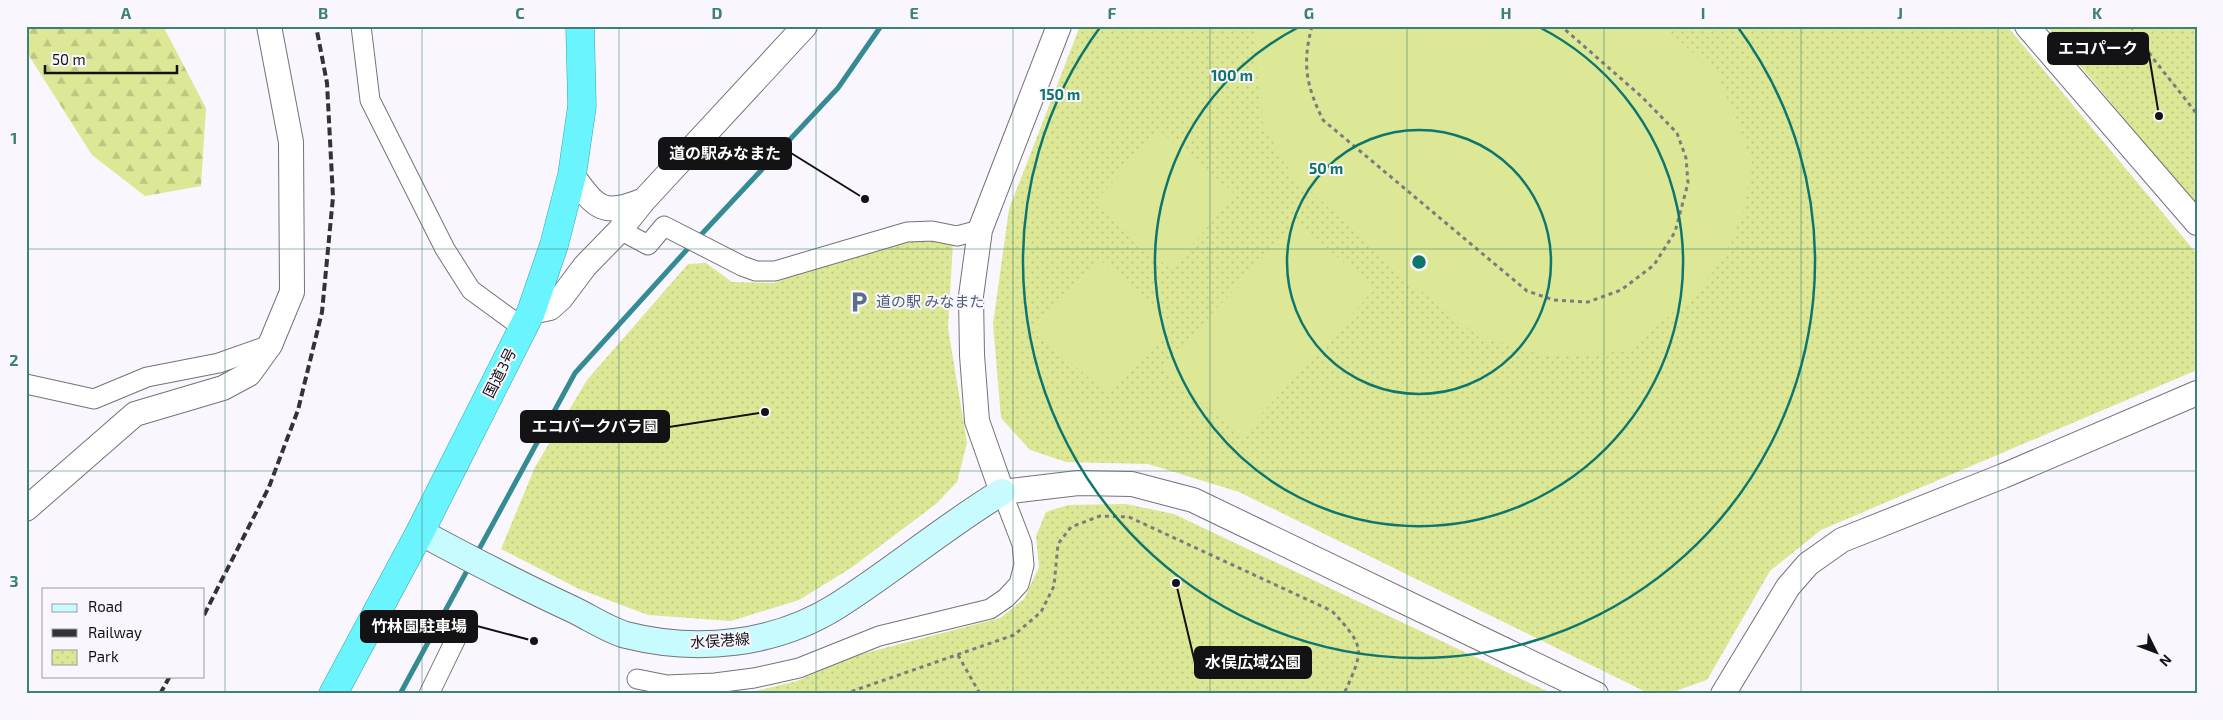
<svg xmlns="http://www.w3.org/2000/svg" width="2223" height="720" viewBox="0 0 2223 720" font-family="'Exo 2','Noto Sans JP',sans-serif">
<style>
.forest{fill:url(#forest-firs)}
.park{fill:url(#park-dots)}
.pitch{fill:#dce895}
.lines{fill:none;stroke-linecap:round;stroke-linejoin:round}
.stream{stroke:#358a93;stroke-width:5}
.minor-casing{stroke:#757278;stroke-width:21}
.tertiary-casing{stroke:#757278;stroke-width:26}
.secondary-casing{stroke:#757278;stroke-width:28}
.trunk-casing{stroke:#34a4ab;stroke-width:29}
.path{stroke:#7d7b80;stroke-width:3;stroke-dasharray:4 4;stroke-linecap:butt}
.minor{stroke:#fff;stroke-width:19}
.tertiary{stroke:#fff;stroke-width:24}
.secondary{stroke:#c7fbfe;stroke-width:26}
.trunk{stroke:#6af4fe;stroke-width:28}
.rail{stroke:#333234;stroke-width:4;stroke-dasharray:8 4;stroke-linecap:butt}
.grid{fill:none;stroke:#3d8176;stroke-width:1;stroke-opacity:0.55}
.ring{fill:none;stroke:#0f766e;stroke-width:2.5}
.labels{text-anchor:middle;stroke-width:4;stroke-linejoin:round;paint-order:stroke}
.service-label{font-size:15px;fill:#4e5e75;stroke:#f9f6fd;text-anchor:start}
.street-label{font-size:15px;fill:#131214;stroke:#f9f6fd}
.centre{fill:#0f766e;stroke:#f9f6fd;stroke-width:2.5}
.ring-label{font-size:15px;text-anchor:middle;font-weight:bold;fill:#0f766e;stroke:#f9f6fd;stroke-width:4;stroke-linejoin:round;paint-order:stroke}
.leader{fill:none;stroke:#131214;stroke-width:2}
.callout-dot{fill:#131214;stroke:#f9f6fd;stroke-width:2}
.callout{fill:#131214;stroke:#131214;stroke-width:2}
.callout-label{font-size:16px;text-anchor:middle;font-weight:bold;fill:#fff}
.neatline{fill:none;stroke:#3d8176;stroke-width:2}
.grid-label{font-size:16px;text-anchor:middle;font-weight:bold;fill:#3d8176}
</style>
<defs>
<pattern id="forest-firs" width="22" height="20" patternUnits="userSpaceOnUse" patternTransform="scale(1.25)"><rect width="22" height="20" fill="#dce895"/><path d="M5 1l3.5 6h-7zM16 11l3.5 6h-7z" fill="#bcc680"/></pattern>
<pattern id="park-dots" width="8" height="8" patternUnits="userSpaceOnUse" patternTransform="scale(1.25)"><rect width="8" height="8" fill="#dce895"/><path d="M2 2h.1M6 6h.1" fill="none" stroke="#bcc680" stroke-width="1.8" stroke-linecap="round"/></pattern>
</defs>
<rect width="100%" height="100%" fill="#f9f6fd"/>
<!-- forest -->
<path class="forest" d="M 26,26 L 163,26 L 206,108 L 201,186 L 145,196 L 92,155 L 26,51 Z"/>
<!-- park -->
<path class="park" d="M 1080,26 L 2007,26 L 2197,254 L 2197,370 L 1821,530 L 1770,571 L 1707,680 L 1667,694 L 1650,694 L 1239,492 L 1148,464 L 1066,462 L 1030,450 L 1001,418 L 993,324 L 1009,209 Z
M 2047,26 L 2197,26 L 2197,206 Z
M 914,239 L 953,242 L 948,328 L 967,443 L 957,482 L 936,504 L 851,568 L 799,600 L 731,621 L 648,615 L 579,589 L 501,549 L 535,467 L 587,380 L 688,264 L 706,263 L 732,282 L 774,283 L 818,266 Z
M 1126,504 L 1174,514 L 1553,694 L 743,694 L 797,681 L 854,656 L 1000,618 L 1024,599 L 1039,567 L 1036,536 L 1046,512 L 1068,505 Z"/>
<!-- pitch -->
<path class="pitch" d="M 1256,26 L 1663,26 L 1717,74 L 1742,134 L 1752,163 L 1744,211 L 1722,261 L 1693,296 L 1626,351 L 1550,357 L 1478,336 L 1407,280 L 1291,173 L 1263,125 L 1257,71 Z
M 1160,131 L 1236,195 L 1170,269 L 1094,202 Z
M 1298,222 L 1374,290 L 1241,437 L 1162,367 Z
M 1099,259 L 1172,323 L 1107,394 L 1031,327 Z"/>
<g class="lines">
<!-- stream -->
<path class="stream" d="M 698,238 L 838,88 L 881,26
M 477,553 L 575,373 L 692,244
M 400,694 L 469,567"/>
<!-- minor casing -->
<g class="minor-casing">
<path id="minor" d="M 361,26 L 370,100 L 445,249 L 471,290 L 523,328
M 620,230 L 648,245 L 664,226 L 742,266 L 756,271 L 775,271 L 907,232 L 932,231 L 957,236 L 980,230
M 26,384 L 94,399 L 147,377 L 219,363 L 270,345
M 637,679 L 667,685 L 715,683 L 754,678 L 799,668 L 879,636 L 990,609 L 1006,598 L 1019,584 L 1024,565 L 1022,544 L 1002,492
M 429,694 L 464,622"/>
</g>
<!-- tertiary casing -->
<g class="tertiary-casing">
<path id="tertiary" d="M 1059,26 L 980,230 L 971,296 L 972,355 L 977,421 L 1002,492 L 1078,483 L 1132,484 L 1193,500 L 1596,694
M 2027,26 L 2197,223
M 572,175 C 597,209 603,217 644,200
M 531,312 L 550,308 L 561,298 L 585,266 L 620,230 L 644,200 L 805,26
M 26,509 L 135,414 L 223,388 L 249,374 L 270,345 L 292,292 L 291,142 L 269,26
M 1723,694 L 1788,587 L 1808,564 L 1842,540 L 2003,476 L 2197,393"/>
</g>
<!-- secondary casing -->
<g class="secondary-casing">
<path id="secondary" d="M 420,532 C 470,559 520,585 572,609 C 589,617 608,630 626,635 C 697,653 775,645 837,606 C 894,570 944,527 1002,492"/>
</g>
<!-- trunk casing -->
<g class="trunk-casing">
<path id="trunk" d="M 333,694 L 420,532 L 531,312 L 554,245 L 572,175 L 582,106 L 580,26"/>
</g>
<!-- path -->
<path class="path" d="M 1312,26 C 1302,64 1306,85 1323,120 L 1527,291 L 1554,300 L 1588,302 L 1621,290 L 1654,265 L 1675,232 L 1688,183 L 1686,158 L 1677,133 L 1642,97 L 1561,26
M 2131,26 L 2152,57 L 2197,114
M 958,655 L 980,694
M 844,694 L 1014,635 L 1041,612 L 1054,586 L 1058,544 L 1071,527 L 1100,516 L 1129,517 L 1332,611 C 1366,648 1364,649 1344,694"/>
<!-- minor -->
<use href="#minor" class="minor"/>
<!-- tertiary -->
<use href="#tertiary" class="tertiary"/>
<!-- secondary -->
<use href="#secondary" class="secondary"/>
<!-- trunk -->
<use href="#trunk" class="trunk"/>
<!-- rail -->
<path class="rail" d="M 204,615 L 269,487 L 298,410 L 322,312 L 333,197 L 327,83 L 316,26
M 160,694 L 170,676"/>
</g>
<!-- grid -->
<path class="grid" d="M 225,26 L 225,694M 422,26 L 422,694M 619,26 L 619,694M 816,26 L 816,694M 1013,26 L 1013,694M 1210,26 L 1210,694M 1407,26 L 1407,694M 1604,26 L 1604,694M 1801,26 L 1801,694M 1998,26 L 1998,694M 26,249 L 2197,249M 26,471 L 2197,471"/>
<!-- distance rings -->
<g class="ring">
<circle cx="1419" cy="262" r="132"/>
<path d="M1539 27A264 264 0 1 1 1299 27"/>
<path d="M1737 26A396 396 0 1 1 1101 26"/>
</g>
<!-- icons -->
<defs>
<g id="parking-bare" transform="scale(1.725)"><path d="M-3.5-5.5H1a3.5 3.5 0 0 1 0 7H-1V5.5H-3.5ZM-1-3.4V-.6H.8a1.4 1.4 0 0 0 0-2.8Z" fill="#5c6f8a" stroke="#f9f6fd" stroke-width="2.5" paint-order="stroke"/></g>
</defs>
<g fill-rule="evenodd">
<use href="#parking-bare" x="859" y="302"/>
</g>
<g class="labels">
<!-- service labels -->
<g class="service-label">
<text x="876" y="307">道の駅 みなまた</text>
</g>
<!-- street labels -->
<g class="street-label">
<text transform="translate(500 373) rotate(-63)" y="5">国道3号</text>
<text transform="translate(720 641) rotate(-4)" y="5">水俣港線</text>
</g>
</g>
<circle cx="1419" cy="262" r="8" class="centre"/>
<g class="ring-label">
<text x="1232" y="81">100 m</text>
<text x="1060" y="100">150 m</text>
<text x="1326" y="174">50 m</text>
</g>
<!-- callouts -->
<path class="leader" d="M2159 116L2148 49M865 199L791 153M765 412L669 427M534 641L477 626M1176 583L1195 663"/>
<g class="callout-dot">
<circle cx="2159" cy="116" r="5"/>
<circle cx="865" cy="199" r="5"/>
<circle cx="765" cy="412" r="5"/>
<circle cx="534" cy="641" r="5"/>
<circle cx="1176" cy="583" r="5"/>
</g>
<g class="callout">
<rect x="2048" y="33" width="100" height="31" rx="5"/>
<rect x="659" y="138" width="132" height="31" rx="5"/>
<rect x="521" y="411" width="148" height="31" rx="5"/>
<rect x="361" y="611" width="116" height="31" rx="5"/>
<rect x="1195" y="647" width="116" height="31" rx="5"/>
</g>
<g class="callout-label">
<text x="2098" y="54">エコパーク</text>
<text x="725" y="159">道の駅みなまた</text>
<text x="595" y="432">エコパークバラ園</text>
<text x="419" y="632">竹林園駐車場</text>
<text x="1253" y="668">水俣広域公園</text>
</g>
<!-- border -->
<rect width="2223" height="720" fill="none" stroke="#f9f6fd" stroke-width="55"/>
<!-- legend -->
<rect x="42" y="588" width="162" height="90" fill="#f9f6fd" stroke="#9d9ba0"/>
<rect x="52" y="604" width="25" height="8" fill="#c7fbfe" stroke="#9d9ba0"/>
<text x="88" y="612" font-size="15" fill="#131214">Road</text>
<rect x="52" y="629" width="25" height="8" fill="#333234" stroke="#9d9ba0"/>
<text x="88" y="638" font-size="15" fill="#131214">Railway</text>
<rect x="52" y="650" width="25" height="15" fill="url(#park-dots)" stroke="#9d9ba0"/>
<text x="88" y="662" font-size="15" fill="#131214">Park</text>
<!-- north arrow -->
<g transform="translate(2156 652) rotate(132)" stroke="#f9f6fd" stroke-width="4" paint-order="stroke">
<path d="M0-4L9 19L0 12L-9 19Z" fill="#131214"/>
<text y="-8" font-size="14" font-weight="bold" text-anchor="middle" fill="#131214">N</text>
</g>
<!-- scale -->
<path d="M45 65v8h132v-8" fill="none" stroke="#131214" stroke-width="2.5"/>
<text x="52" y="65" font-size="15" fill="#131214" stroke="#f9f6fd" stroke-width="4" paint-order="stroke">50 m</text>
<rect x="28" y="28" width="2168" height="664" class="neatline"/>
<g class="grid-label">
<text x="126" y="19">A</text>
<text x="323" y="19">B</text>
<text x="520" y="19">C</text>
<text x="717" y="19">D</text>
<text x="914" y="19">E</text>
<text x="1112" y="19">F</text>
<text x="1309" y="19">G</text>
<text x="1506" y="19">H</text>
<text x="1703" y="19">I</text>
<text x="1900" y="19">J</text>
<text x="2097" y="19">K</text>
<text x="14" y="144">1</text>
<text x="14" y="366">2</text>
<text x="14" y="587">3</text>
</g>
</svg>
